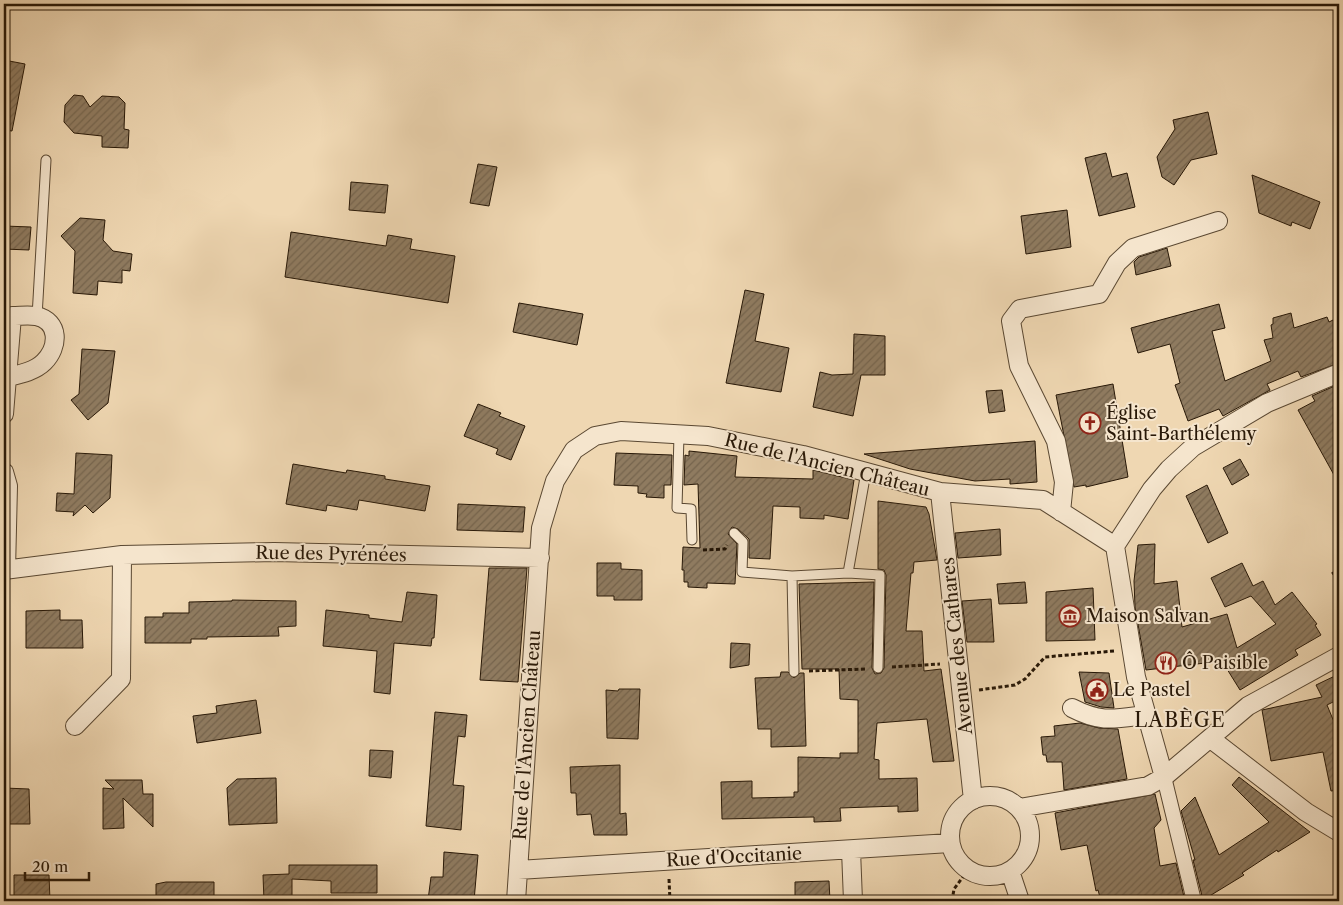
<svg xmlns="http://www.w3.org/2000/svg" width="1343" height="905" viewBox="0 0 1343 905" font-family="'Libre Caslon Text',serif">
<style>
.building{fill:url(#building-hatch);stroke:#281807}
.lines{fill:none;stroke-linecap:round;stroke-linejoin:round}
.service-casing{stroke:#5a4832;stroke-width:11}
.pedestrian-casing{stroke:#5a4832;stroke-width:16}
.minor-casing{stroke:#5a4832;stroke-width:20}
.path{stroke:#281807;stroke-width:3;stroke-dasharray:4 2.5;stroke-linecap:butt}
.service{stroke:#f5e5cd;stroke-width:9}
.pedestrian{stroke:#f5e5cd;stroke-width:14}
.minor{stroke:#f5e5cd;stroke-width:18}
.labels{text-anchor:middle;stroke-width:4;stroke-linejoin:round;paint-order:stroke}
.poi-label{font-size:18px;fill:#281807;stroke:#f5e5cd;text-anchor:start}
.street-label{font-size:18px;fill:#281807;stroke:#f5e5cd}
.quarter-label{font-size:20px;letter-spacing:1px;fill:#281807;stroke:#f5e5cd}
</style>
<defs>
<pattern id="building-hatch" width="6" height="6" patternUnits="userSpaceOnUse" patternTransform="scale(1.25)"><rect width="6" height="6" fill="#8f7b60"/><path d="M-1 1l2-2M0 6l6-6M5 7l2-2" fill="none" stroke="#75644d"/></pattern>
</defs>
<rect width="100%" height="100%" fill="#efd7b2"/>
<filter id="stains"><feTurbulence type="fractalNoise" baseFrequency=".004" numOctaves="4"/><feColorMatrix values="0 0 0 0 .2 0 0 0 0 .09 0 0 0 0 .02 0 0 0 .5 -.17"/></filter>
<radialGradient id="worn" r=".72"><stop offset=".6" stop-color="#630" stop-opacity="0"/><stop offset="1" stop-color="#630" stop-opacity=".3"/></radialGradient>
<!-- building -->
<path class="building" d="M 4,60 L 25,64 L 12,131 L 4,130 Z
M 74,95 L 83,96 L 90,107 L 102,96 L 119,97 L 125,103 L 124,129 L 129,130 L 128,148 L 102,147 L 102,136 L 74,133 L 64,122 L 65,105 Z
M 1208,112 L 1217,154 L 1191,160 L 1174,185 L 1162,177 L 1157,157 L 1175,129 L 1173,120 Z
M 1106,153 L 1112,177 L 1127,173 L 1135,207 L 1099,216 L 1085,158 Z
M 478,164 L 497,167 L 489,206 L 470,203 Z
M 1252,175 L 1320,202 L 1310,229 L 1292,222 L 1291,226 L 1259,213 Z
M 351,182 L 388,185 L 385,213 L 349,210 Z
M 1067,210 L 1071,247 L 1026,254 L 1021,216 Z
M 80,218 L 105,220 L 103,240 L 113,251 L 132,254 L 130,271 L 122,270 L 122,283 L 98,281 L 97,295 L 73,293 L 75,251 L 61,236 Z
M 4,226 L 31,227 L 29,250 L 4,249 Z
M 291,232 L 386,246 L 388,235 L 412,239 L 410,249 L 455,256 L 448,303 L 285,277 Z
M 1167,248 L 1171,266 L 1136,275 L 1134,262 L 1139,257 Z
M 745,290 L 764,294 L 755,341 L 789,348 L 781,392 L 726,383 Z
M 519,303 L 583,314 L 577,345 L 513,332 Z
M 1219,304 L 1225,328 L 1212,331 L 1225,381 L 1271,361 L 1264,340 L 1273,338 L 1271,325 L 1273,324 L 1273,318 L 1291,313 L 1294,328 L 1327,317 L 1329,322 L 1339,317 L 1339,363 L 1301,377 L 1298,371 L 1267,384 L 1270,390 L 1223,416 L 1219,409 L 1188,421 L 1175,385 L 1180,383 L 1170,344 L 1138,353 L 1131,328 Z
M 854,334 L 885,336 L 885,375 L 861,375 L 853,416 L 813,407 L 820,372 L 832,375 L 853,374 Z
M 82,349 L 115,351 L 108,403 L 88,420 L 71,400 L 79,394 Z
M 1113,384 L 1128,477 L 1086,487 L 1086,485 L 1074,487 L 1056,395 Z
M 1339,384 L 1339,484 L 1298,410 L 1315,401 L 1312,396 Z
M 1002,390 L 1005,411 L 989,413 L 986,391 Z
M 478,404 L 501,413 L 499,416 L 525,426 L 511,460 L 496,454 L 498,449 L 464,436 Z
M 1035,441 L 1037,482 L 1010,484 L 1010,479 L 975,481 L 910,469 L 864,454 Z
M 689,451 L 737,456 L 735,477 L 813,479 L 813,470 L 854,480 L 848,519 L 824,515 L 824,519 L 800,518 L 800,507 L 773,506 L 770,559 L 749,558 L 749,539 L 738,529 L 732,527 L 728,534 L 737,544 L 735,584 L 707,583 L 707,588 L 688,587 L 688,582 L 684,582 L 684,570 L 682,570 L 683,547 L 700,548 L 698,484 L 684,485 L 685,455 L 689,456 Z
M 76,453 L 112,455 L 110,498 L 93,513 L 85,505 L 73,516 L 74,512 L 56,511 L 57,493 L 74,494 Z
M 616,453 L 672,455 L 671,485 L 664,485 L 664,498 L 646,497 L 647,494 L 638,493 L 638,486 L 614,485 Z
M 1240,459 L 1249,475 L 1232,485 L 1223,468 Z
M 293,464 L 346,473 L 347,470 L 385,476 L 385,479 L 430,486 L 425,511 L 359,500 L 357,510 L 327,505 L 326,511 L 286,504 Z
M 1207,485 L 1228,533 L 1208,543 L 1186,496 Z
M 878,501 L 926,507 L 929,514 L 937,560 L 914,562 L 913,573 L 911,573 L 906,631 L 922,631 L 924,671 L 941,669 L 954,761 L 933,762 L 927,719 L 877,723 L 874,759 L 879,760 L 879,779 L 917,778 L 918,811 L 898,812 L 898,806 L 840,808 L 841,821 L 814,822 L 814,817 L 722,819 L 721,782 L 752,781 L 752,798 L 794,797 L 794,792 L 798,792 L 798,757 L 840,758 L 840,753 L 858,753 L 858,700 L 840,699 L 839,669 L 802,669 L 799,584 L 874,582 L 872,668 L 875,674 L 881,673 L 884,668 L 886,575 L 884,570 L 878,569 Z
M 458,504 L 525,507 L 523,532 L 457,530 Z
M 1000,529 L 1001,555 L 958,558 L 955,533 Z
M 1155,544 L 1154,584 L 1177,581 L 1182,627 L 1227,614 L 1237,648 L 1276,624 L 1251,596 L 1225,607 L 1211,578 L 1242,563 L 1253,586 L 1263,581 L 1275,605 L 1292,592 L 1317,624 L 1315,625 L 1321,635 L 1295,650 L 1298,655 L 1240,690 L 1222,661 L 1146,670 L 1135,607 L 1134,581 L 1138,545 Z
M 597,563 L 621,563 L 621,569 L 642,570 L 642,600 L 614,600 L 614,596 L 597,596 Z
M 489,568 L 527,568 L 518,682 L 480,680 Z
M 1025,582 L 1027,603 L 999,604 L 997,584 Z
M 1093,588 L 1095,640 L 1046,641 L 1046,592 Z
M 407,592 L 437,595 L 434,638 L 432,638 L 431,646 L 394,643 L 390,694 L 374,692 L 377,651 L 323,646 L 326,610 L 369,615 L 369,618 L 402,622 Z
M 991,599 L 994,642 L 967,642 L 962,601 Z
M 232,600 L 296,601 L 296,626 L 278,627 L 279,636 L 207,637 L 207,639 L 191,639 L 191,643 L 145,643 L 145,617 L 163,617 L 163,613 L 189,613 L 189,602 L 232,601 Z
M 60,610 L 60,620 L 82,620 L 83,648 L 26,648 L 26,611 Z
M 731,643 L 750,644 L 749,665 L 730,668 Z
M 781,672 L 788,672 L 794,678 L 800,673 L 804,673 L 806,746 L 771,747 L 771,729 L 758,729 L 755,678 L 780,677 Z
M 1079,672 L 1109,673 L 1114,708 L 1101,707 L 1085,702 Z
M 1339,674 L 1339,699 L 1327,705 L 1339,734 L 1339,790 L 1331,791 L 1323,752 L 1271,761 L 1262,710 L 1322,697 L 1316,685 Z
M 619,689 L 640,689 L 638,739 L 607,738 L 606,690 L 618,691 Z
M 256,700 L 261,733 L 197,743 L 193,716 L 217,713 L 216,706 Z
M 435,712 L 467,715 L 465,737 L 458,736 L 453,785 L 464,786 L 461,830 L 426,826 Z
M 1080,723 L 1099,728 L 1118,729 L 1127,779 L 1064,790 L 1062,762 L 1047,762 L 1046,755 L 1043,755 L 1041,737 L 1055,736 L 1054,726 Z
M 370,750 L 393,751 L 391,778 L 369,776 Z
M 620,765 L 620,814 L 626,813 L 627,835 L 594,835 L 591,814 L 577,815 L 576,793 L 571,793 L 570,767 Z
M 1239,777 L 1310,832 L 1278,852 L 1277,850 L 1242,873 L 1244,875 L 1203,900 L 1193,860 L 1195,860 L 1181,811 L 1195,797 L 1219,855 L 1269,822 L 1232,785 Z
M 276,778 L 277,823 L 229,825 L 227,788 L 237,779 Z
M 105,780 L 142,780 L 143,794 L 153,794 L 153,827 L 123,798 L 124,828 L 103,829 L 103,788 L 114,789 Z
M 4,788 L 29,789 L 30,824 L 4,824 Z
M 1155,794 L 1161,820 L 1154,828 L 1160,866 L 1176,863 L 1185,901 L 1101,901 L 1098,890 L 1096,891 L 1087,845 L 1061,850 L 1055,813 Z
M 444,852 L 478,855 L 474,901 L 428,900 L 431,877 L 443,877 Z
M 289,865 L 377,865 L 377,893 L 331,893 L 331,881 L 292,879 L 292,901 L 264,901 L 263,875 L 289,874 Z
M 14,875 L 49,875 L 50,901 L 14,901 Z
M 829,881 L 830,901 L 795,901 L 795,882 Z
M 166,882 L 214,882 L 214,901 L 156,901 L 156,884 Z"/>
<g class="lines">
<!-- service casing -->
<g class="service-casing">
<path id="service" d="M 37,317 L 46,160
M 679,435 L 677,508 L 691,509 L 692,540
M 866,472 L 848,573 L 880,575 L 878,668
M 734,533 L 743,542 L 742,572 L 792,576 L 848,573
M 792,576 L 794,672"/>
</g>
<!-- pedestrian casing -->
<g class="pedestrian-casing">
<path id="pedestrian" d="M 1164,777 L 1194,901"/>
</g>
<!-- minor casing -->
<g class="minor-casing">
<path id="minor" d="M 4,414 L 12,316 C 20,316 28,315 36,316 C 60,321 59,347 44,362 C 35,371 21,374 8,377
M 4,472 L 8,486 L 6,570
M 940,492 L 973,800
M 1061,512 L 1064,482 L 1056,441 L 1019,366 L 1011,321 L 1020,309 L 1099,294 L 1117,263 L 1133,248 L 1218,221
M 1115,546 L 1152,489 L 1169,469 L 1193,447 L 1267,403 L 1339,373
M 4,570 L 122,555 L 274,552 L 540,558
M 1072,708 C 1101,723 1114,719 1145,715
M 75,726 L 121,679 L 122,555
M 1211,739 L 1306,812 L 1339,832
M950 836a40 40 0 1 1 80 0a40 40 0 1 1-80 0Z
M 1019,808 L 1148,786 L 1164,777 L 1248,706 L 1339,656
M 851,850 L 853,901
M 518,870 L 950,843
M 1010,871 L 1020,901
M 516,901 L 541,528 L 555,481 L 574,450 L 595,436 L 621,431 L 708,436 L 803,455 L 940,492 L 1043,500 L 1115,546 L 1136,677 L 1164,777"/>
</g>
<!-- path -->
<path class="path" d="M 703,550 L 725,549 L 727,545
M 1332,574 L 1339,569
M 892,667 L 940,664
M 809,671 L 865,669
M 979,690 L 1015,685 L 1025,679 L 1045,657 L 1114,651
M 669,879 L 670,901
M 952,901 L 954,889 L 968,870"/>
<!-- service -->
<use href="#service" class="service"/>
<!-- pedestrian -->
<use href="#pedestrian" class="pedestrian"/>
<!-- minor -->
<use href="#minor" class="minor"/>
</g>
<!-- icons -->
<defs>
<g id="church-ring" transform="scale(1.125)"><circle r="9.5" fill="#f5e5cd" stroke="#8f2418" stroke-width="1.5"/><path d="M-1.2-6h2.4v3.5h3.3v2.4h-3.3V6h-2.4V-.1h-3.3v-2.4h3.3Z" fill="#8f2418"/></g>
<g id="museum-ring" transform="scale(1.125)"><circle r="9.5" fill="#f5e5cd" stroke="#8f2418" stroke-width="1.5"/><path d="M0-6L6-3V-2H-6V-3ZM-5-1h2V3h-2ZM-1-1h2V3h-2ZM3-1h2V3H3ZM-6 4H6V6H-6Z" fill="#8f2418"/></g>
<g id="restaurant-ring" transform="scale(1.125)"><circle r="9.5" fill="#f5e5cd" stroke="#8f2418" stroke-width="1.5"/><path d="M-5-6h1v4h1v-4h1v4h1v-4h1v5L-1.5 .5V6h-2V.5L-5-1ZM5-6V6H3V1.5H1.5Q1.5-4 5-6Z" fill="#8f2418"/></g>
<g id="civic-ring" transform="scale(1.125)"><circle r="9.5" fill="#f5e5cd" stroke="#8f2418" stroke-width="1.5"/><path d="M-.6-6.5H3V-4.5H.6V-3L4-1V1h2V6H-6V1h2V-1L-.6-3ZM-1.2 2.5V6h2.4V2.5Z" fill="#8f2418"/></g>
</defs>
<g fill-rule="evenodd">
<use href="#church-ring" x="1090" y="423"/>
<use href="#museum-ring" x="1070" y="616"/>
<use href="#restaurant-ring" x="1166" y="663"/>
<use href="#civic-ring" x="1097" y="690"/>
</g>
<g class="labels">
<!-- poi labels -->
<g class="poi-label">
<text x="1106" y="419">Église<tspan x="1106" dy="21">Saint-Barthélemy</tspan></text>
<text x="1086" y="622">Maison Salvan</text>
<text x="1182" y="669">Ô Paisible</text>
<text x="1113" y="696">Le Pastel</text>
</g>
<!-- street labels -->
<g class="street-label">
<text transform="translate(827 465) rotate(14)" y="6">Rue de l'Ancien Château</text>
<text transform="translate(331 554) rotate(1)" y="6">Rue des Pyrénées</text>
<text transform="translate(957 646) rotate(-96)" y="6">Avenue des Cathares</text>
<text transform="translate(527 735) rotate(-86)" y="6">Rue de l'Ancien Château</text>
<text transform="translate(734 857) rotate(-3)" y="6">Rue d'Occitanie</text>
</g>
<!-- quarter labels -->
<g class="quarter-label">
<text x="1180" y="727">LABÈGE</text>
</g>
</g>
<!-- margin -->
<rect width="1343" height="905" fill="none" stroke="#efd7b2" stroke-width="20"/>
<rect x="5" y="5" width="1333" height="895" fill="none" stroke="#281807" stroke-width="2.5"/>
<rect x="10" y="10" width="1323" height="885" fill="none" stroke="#281807"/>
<!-- scale -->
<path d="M25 872v8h64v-8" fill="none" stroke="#281807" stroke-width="2.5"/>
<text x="32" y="872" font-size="15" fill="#281807" stroke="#f5e5cd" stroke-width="4" paint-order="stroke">20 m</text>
<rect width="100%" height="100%" filter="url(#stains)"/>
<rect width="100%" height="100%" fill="url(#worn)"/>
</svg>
